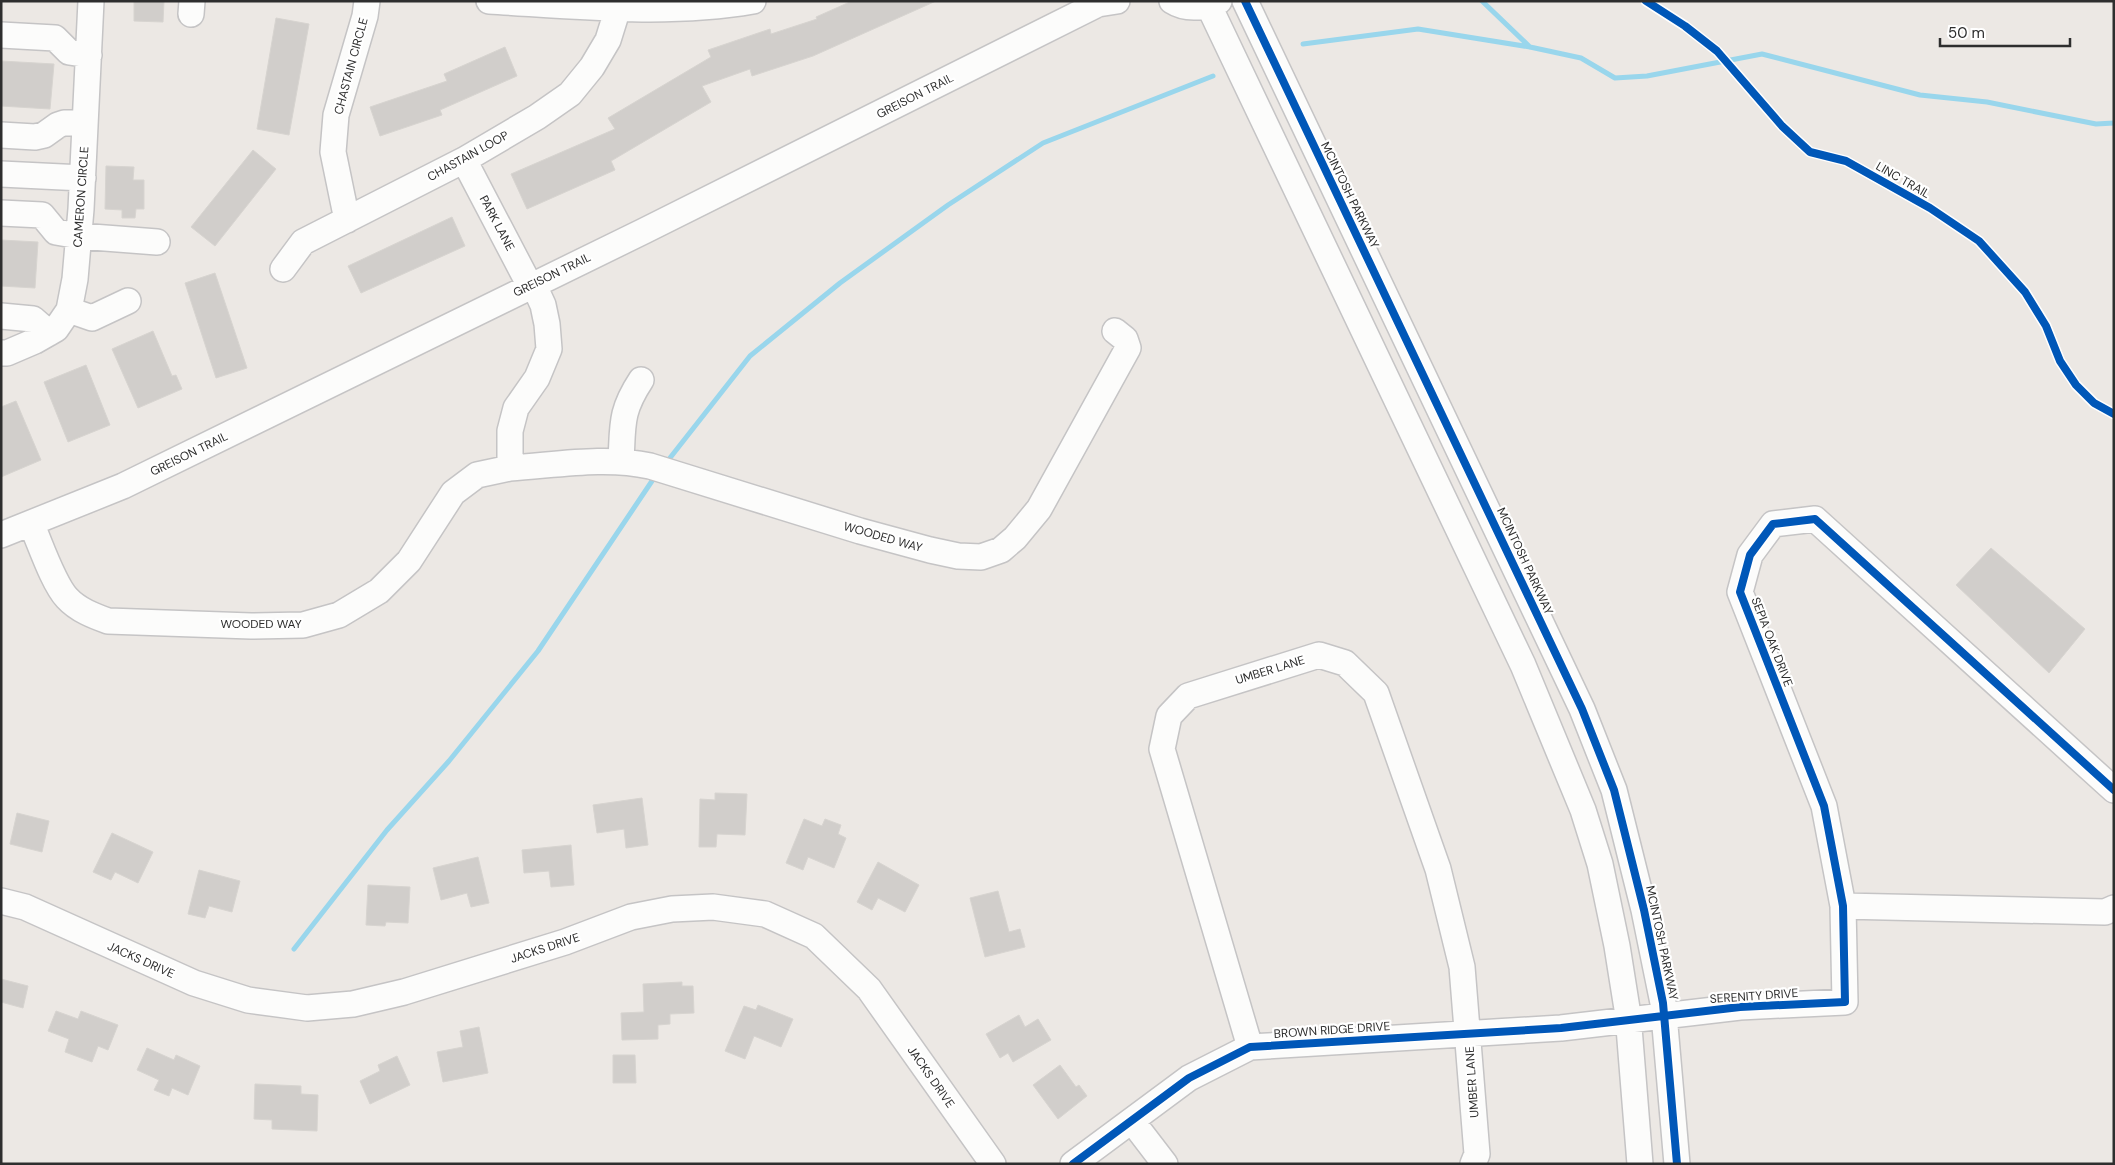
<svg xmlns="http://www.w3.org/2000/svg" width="2115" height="1165" viewBox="0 0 2115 1165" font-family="'DM Sans',sans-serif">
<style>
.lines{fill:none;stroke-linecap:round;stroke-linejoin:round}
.stream{stroke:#99d6ec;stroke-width:5}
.building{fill:#d1cecb;stroke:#d7d4d0}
.minor-casing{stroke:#c5c4c5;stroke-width:28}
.minor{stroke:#fcfcfb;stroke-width:25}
.cycleway-casing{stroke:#fff;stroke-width:11}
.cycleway{stroke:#0057b8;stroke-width:8}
.labels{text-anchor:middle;stroke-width:4.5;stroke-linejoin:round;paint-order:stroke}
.street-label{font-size:12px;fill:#2e2e2e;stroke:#fff}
</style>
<rect width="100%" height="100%" fill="#ece8e4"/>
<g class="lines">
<!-- stream -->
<path class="stream" d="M 1482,1 L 1530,47
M 1303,44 L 1418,29 L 1530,47 L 1581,58 L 1615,78 L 1647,76 L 1762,54 L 1920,95 L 1987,102 L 2096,124 L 2114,123
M 666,463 L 750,356 L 840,283 L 948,205 L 1043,143 L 1213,76
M 294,949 L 387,830 L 449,761 L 538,651 L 656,475"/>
</g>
<!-- building -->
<path class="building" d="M 134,1 L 164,1 L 163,22 L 134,21 Z
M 852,1 L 936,1 L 813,56 L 752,76 L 750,69 L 702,86 L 711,102 L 611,161 L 615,170 L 527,209 L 511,174 L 615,129 L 608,118 L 711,57 L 708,50 L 770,29 L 771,34 L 817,19 L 816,17 Z
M 276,18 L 309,24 L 289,135 L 257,129 Z
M 505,47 L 517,76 L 440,110 L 442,115 L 380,136 L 370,107 L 447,81 L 444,74 Z
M 1,61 L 54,64 L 50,109 L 1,106 Z
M 253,150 L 276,169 L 215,246 L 191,227 Z
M 106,166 L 134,167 L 133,180 L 144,180 L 144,209 L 136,209 L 135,218 L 122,218 L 122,210 L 105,209 Z
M 452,217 L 465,246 L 361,293 L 348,266 Z
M 1,240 L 38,242 L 35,288 L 1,286 Z
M 215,273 L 247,368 L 216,378 L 185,283 Z
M 153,331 L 172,376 L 176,375 L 182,389 L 138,408 L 112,349 Z
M 86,365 L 110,425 L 68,442 L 44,382 Z
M 16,401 L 41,460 L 1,477 L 1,407 Z
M 1991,548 L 2085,629 L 2049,673 L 1956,585 Z
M 715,793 L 747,794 L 745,835 L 717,834 L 716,847 L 699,847 L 700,799 L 715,800 Z
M 642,798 L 648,845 L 626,848 L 624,829 L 597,833 L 593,805 Z
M 17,813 L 49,821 L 42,852 L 10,844 Z
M 804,819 L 822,826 L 825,819 L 841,825 L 838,834 L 846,838 L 834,868 L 808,857 L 803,870 L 786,863 Z
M 112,833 L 153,852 L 138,883 L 115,872 L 111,880 L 93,872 Z
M 571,845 L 574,885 L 551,887 L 549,871 L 524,873 L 522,850 Z
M 478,857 L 489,903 L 471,907 L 467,893 L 441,900 L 433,868 Z
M 878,862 L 919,885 L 905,912 L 878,898 L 872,910 L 857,902 Z
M 199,870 L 240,881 L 232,912 L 209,906 L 205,918 L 188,914 Z
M 368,885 L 410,887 L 408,923 L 386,922 L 385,926 L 366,925 Z
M 998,891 L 1009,932 L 1020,929 L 1025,947 L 985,957 L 970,898 Z
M 1,979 L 28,986 L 23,1008 L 1,1002 Z
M 682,982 L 682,986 L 693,986 L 694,1013 L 670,1014 L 670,1024 L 658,1025 L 658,1039 L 622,1040 L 621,1013 L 644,1012 L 643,984 Z
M 758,1005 L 793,1019 L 781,1047 L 754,1036 L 745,1059 L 725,1051 L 744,1006 L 756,1010 Z
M 56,1011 L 78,1019 L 81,1011 L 118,1025 L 108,1050 L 98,1046 L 92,1062 L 65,1052 L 69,1039 L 48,1031 Z
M 1019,1015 L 1025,1027 L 1038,1019 L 1051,1040 L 1013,1062 L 1008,1053 L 1000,1058 L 986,1034 Z
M 479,1027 L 488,1073 L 443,1082 L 437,1052 L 463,1047 L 460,1031 Z
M 147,1048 L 174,1060 L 176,1055 L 200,1066 L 188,1095 L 172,1088 L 169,1096 L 154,1090 L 159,1080 L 137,1070 Z
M 613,1055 L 635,1055 L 636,1083 L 613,1083 Z
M 397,1056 L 410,1085 L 370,1104 L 360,1081 L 380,1071 L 378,1065 Z
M 1060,1065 L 1076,1087 L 1079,1085 L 1087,1096 L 1058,1119 L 1033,1085 Z
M 255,1084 L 301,1086 L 301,1094 L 318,1095 L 317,1131 L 272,1129 L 272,1120 L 254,1119 Z"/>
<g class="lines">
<!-- minor casing -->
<g class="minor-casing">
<path id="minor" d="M 489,1 C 575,6 668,16 753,1
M 1172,1 C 1186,10 1205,8 1219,1
M 1245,1 L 1582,709 L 1614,790 L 1644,910 L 1663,1003 L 1677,1164
M 1209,6 L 1523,665 L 1583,810 L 1600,864 L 1617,946 L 1628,1015 L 1640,1164
M 191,14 L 192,1
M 1,35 L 55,38 L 69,52 L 89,55
M 1,135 L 35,137 L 44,135 L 58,125 L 64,123 L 85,123
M 464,160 L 530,286 L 538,294 L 543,305 L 547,324 L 549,349 L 537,378 L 516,408 L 510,431 L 510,468 C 557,465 605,456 650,466 L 860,531 L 930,550 L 958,556 L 981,557 L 1001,550 L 1015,538 L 1039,509 L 1128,348 L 1125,339 L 1115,331
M 1,174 L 83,178
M 1,213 L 42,215 L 56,232 L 79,236 L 157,242
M 347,220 L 333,152 L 336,115 L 365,16 L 367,1
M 283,269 L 303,242 L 464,160 L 537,117 L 570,94 L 592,67 L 608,40 L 618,8
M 69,310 L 92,318 L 128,301
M 1,316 L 33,319 L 49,333
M 1,353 L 7,353 L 35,341 L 56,329 L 69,310 L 75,279 L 81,209 L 91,1
M 621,461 C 623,425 620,412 641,380
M 31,523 C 40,543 53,583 67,598 C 78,610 94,616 108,621 L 251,626 L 303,625 L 339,615 L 379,591 L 409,561 L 453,493 L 477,475 L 510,468
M 1,535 L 123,486 L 644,231 L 1098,4 L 1117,1
M 1,901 L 25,907 L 194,983 L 248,1000 L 307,1008 L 353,1004 L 404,992 L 565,942 L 631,917 L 672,909 L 713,907 L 765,914 L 814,936 L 869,989 L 993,1164
M 1843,906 L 2105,912 L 2114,908
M 1250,1047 L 1162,749 L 1169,716 L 1188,696 L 1319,655 L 1345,663 L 1376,693 L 1438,869 L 1462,967 L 1477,1154 L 1473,1164
M 1132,1121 L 1165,1164
M 1073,1164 L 1189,1078 L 1250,1047 L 1561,1028 L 1740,1007 L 1845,1002 L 1843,906 L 1824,806 L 1740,592 L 1750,555 L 1773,524 L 1815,519 L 2114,790"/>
</g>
<!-- minor -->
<use href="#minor" class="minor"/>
<!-- cycleway casing -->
<g class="cycleway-casing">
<path id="cycleway" d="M 1245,1 L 1582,709 L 1614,790 L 1644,910 L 1663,1003 L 1677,1164
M 1646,1 L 1685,26 L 1717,51 L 1782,126 L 1810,152 L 1846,161 L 1930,208 L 1979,241 L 2025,292 L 2046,326 L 2060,361 L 2076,385 L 2094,403 L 2114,414
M 1073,1164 L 1189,1078 L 1250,1047 L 1561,1028 L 1740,1007 L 1845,1002 L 1843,906 L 1824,806 L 1740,592 L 1750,555 L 1773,524 L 1815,519 L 2114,790"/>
</g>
<!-- cycleway -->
<use href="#cycleway" class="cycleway"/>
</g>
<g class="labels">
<!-- street labels -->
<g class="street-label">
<text transform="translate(351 66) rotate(-75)" y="4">CHASTAIN CIRCLE</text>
<text transform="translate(915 96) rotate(-27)" y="4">GREISON TRAIL</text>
<text transform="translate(468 156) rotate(-29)" y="4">CHASTAIN LOOP</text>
<text transform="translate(1903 180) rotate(30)" y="4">LINC TRAIL</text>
<text transform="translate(1350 195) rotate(64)" y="4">MCINTOSH PARKWAY</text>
<text transform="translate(81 197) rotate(-86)" y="4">CAMERON CIRCLE</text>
<text transform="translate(497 223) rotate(62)" y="4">PARK LANE</text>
<text transform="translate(552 275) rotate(-26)" y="4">GREISON TRAIL</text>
<text transform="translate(189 454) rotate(-26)" y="4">GREISON TRAIL</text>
<text transform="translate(883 537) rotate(16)" y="4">WOODED WAY</text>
<text transform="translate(1525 561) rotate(65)" y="4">MCINTOSH PARKWAY</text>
<text x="261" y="628">WOODED WAY</text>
<text transform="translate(1772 642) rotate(69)" y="4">SEPIA OAK DRIVE</text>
<text transform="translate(1270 670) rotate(-17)" y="4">UMBER LANE</text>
<text transform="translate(1662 943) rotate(78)" y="4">MCINTOSH PARKWAY</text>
<text transform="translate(545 948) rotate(-18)" y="4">JACKS DRIVE</text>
<text transform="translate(141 960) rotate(24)" y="4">JACKS DRIVE</text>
<text transform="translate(1754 996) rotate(-4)" y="4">SERENITY DRIVE</text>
<text transform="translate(1332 1030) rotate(-4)" y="4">BROWN RIDGE DRIVE</text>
<text transform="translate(931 1077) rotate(55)" y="4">JACKS DRIVE</text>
<text transform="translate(1472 1082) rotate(-94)" y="4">UMBER LANE</text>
</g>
</g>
<!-- border -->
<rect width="2115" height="1165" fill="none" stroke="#2e2e2e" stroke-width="5"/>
<!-- scale -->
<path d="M1940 38v8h130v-8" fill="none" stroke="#2e2e2e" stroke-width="2.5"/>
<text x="1948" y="38" font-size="15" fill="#2e2e2e" stroke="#ffffff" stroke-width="4" paint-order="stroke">50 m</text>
</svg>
